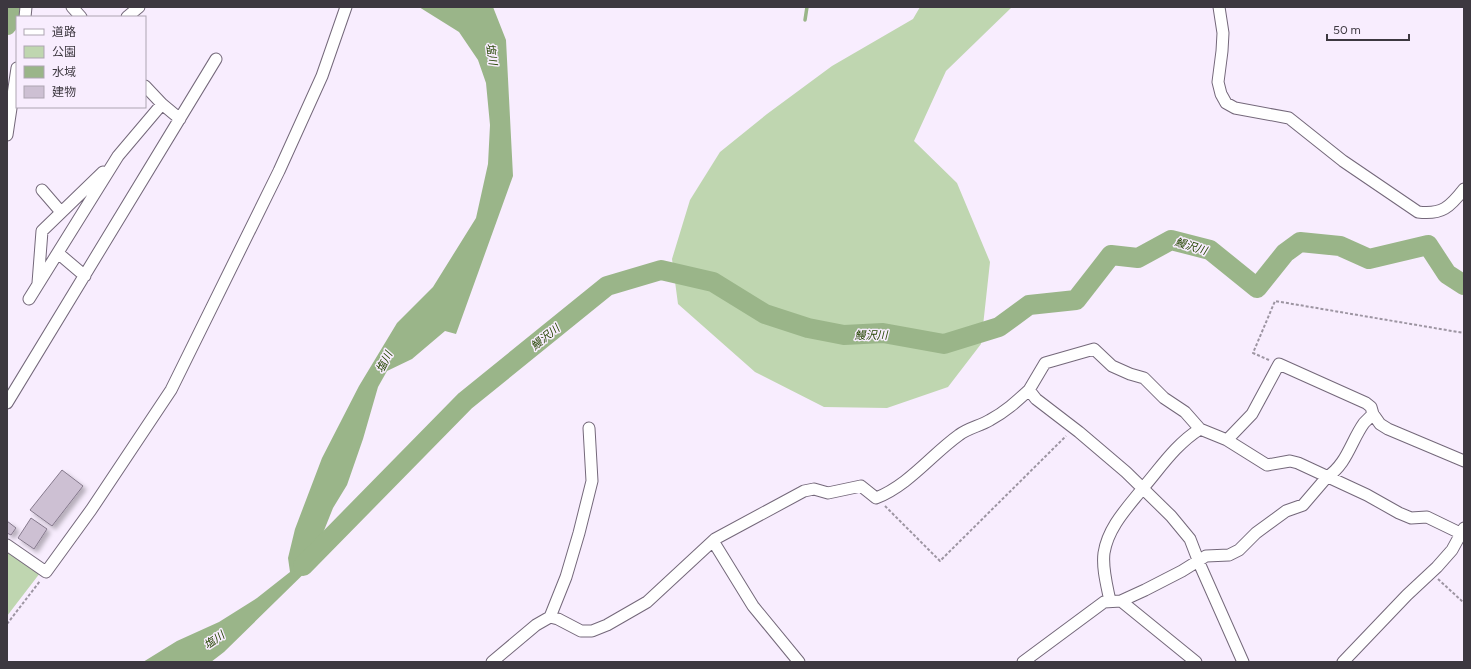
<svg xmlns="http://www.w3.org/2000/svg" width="1471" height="669" viewBox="0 0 1471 669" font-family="Figtree,'Noto Sans JP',sans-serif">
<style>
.green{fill:#bfd6b0}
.water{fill:#9ab589}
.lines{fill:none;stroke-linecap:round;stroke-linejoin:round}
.stream{stroke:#9ab589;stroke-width:3.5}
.river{stroke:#9ab589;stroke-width:20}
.building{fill:#cdc0d3;stroke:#85798c;filter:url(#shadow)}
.minor-casing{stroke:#74687a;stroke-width:13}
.path{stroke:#9d95a2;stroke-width:2;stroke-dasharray:3 2;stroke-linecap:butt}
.minor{stroke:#fff;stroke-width:11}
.labels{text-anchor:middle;stroke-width:3;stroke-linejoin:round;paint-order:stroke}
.water-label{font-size:11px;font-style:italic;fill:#254603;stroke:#f8edfe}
</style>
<defs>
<filter id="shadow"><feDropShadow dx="3.5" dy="3.5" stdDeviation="2" flood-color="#0004"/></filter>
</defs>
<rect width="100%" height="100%" fill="#f8edfe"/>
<!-- green -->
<path class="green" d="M 920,7 L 1012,7 L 946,71 L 914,141 L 957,183 L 990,262 L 981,344 L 948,387 L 887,408 L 824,407 L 755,372 L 678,304 L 672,259 L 690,200 L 720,152 L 767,114 L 832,66 L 913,19 Z
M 7,550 L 40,573 L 7,616 Z"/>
<!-- water -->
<path class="water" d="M 419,7 L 493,7 L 506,40 L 513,176 L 456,334 L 445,331 L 412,359 L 387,371 L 378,387 L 363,439 L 347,485 L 333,508 L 321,538 L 322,556 L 224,652 L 211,662 L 143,662 L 177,641 L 219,622 L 257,598 L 290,572 L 288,558 L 295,529 L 322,458 L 359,386 L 397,323 L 433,287 L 476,218 L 488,164 L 490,125 L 486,83 L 478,60 L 459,32 Z"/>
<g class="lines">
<!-- stream -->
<path class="stream" d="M 805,20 L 807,7"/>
<!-- river -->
<path class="river" d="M 7,25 L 10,7
M 303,566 L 465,401 L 607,286 L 661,270 L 713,282 L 765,314 L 808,328 L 844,335 L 883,333 L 944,344 L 999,327 L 1029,305 L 1076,300 L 1111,255 L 1138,258 L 1171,240 L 1210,250 L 1257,288 L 1285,253 L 1300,242 L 1340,246 L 1369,259 L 1428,245 L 1447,274 L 1464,285"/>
</g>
<!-- building -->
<path class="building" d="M 62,470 L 83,486 L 52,526 L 30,510 Z
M 31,518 L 47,529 L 34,549 L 18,538 Z
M 7,521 L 16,528 L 11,535 L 7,533 Z"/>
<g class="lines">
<!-- minor casing -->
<g class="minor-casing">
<path id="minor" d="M 72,7 L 81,17
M 1219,7 L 1223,33 L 1222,51 L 1218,82 L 1221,94 L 1226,103 L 1235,108 L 1289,118 L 1343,161 L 1418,212 C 1442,215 1450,207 1464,189
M 25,17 L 26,7
M 127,17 L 139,7
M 145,86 L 162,104 L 180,119
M 7,135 L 17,68
M 42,190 L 61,212
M 58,253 L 85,276
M 38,283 L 42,231 L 103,172
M 29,299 L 118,156 L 162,104
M 7,403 L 216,59
M 1373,414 L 1380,424 L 1388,429 L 1464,461
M 713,541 L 753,606 L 799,662
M 7,545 L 46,572 L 91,510 L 171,390 L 279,171 L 322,76 L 346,7
M 1110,601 C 1107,586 1102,568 1104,553 C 1108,527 1128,507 1143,488 C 1161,467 1176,444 1200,429
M 1121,601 L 1196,662
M 550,617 L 566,577 L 579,533 L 592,481 L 589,428
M 492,662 L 536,625 L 550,617 L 558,619 L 581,631 L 592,631 L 607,625 L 647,602 L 715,539 L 804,491 L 814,489 L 828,493 L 861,486 L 876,498 C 909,485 931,455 959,435 C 968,428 980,426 990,420 C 1005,412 1016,402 1029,390
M 1023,662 L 1104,602 L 1121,601 L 1145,590 L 1182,571 L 1206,556 L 1229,555 L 1239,550 L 1256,533 L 1286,511 L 1303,505 L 1327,477 C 1347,464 1351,441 1364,423 C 1367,420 1370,417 1373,414 L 1371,407 L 1366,403 L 1279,364 L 1252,414 L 1227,440
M 1243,662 L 1200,565 L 1190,539 L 1171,516 L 1126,472 L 1079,432 L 1036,399 L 1029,390 L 1045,363 L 1094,349 L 1112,366 L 1130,374 L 1144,378 L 1164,398 L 1185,412 L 1200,429 L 1227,440 L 1267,465 L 1290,461 L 1298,463 L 1367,495 L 1399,513 L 1411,518 L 1427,517 L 1460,533
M 1343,662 L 1407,595 L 1437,567 L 1452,550 L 1464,528"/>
</g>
<!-- path -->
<path class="path" d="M 1269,360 L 1253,353 L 1275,301 L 1464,333
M 885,506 L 940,561 L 1066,436
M 1438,579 L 1464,603
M 7,624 L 40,581"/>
<!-- minor -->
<use href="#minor" class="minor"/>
</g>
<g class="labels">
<!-- water labels -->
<g class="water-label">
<text transform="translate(492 54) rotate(82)" y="4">塩川</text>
<text transform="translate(1191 246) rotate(17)" y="4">鰻沢川</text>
<text x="871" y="339">鰻沢川</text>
<text transform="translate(545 337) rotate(-39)" y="4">鰻沢川</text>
<text transform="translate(384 362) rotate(-63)" y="4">塩川</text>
<text transform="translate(214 640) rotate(-35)" y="4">塩川</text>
</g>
</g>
<!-- border -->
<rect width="1471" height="669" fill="none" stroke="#3d3840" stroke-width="16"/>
<!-- legend -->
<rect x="16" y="16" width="130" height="92" fill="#f8edfe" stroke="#ada5b2"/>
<rect x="24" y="29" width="20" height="6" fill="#ffffff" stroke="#ada5b2"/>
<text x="52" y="36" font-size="12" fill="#3d3840">道路</text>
<rect x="24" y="46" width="20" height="12" fill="#bfd6b0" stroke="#ada5b2"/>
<text x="52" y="56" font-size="12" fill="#3d3840">公園</text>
<rect x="24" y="66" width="20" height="12" fill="#9ab589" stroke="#ada5b2"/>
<text x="52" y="76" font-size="12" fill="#3d3840">水域</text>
<rect x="24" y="86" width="20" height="12" fill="#cdc0d3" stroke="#ada5b2"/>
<text x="52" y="96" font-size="12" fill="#3d3840">建物</text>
<!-- scale -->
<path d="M1327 34v6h82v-6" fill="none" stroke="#3d3840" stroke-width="2"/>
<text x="1333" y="34" font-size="12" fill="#3d3840" stroke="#f8edfe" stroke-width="3" paint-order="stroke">50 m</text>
</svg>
